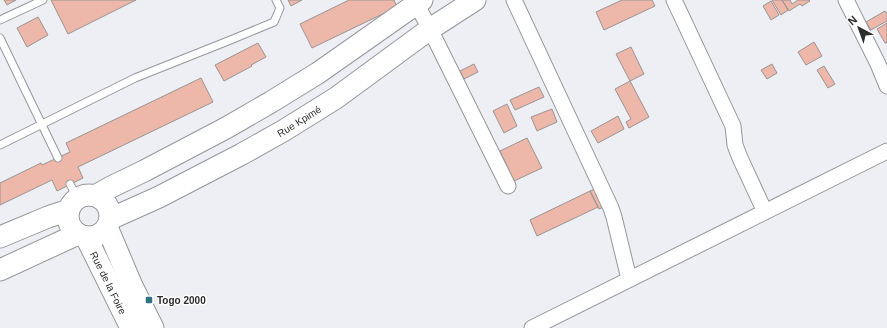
<svg xmlns="http://www.w3.org/2000/svg" width="887" height="328" viewBox="0 0 887 328" font-family="Arial,sans-serif">
<style>
.building{fill:#edb8a9;stroke:#9a9492}
.lines{fill:none;stroke-linecap:round;stroke-linejoin:round}
.service-casing{stroke:#96979d;stroke-width:9}
.minor-casing{stroke:#96979d;stroke-width:17}
.secondary-casing{stroke:#96979d;stroke-width:23}
.service{stroke:#fff;stroke-width:7}
.minor{stroke:#fff;stroke-width:15}
.secondary{stroke:#fff;stroke-width:21}
.poi-dot{fill:#2d7480;stroke:#fff;stroke-width:1.5}
.labels{text-anchor:middle;stroke-width:3;stroke-linejoin:round;paint-order:stroke}
.street-label{font-size:10px;fill:#2c2c2e;stroke:#fff}
.poi-label{font-size:10px;font-weight:bold;fill:#2c2c2e;stroke:#fff;text-anchor:start}
</style>
<rect width="100%" height="100%" fill="#eeeef5"/>
<!-- building -->
<path class="building" d="M 4,0 L 16,0 L 7,5 Z
M 51,0 L 136,0 L 68,34 Z
M 288,0 L 302,0 L 291,6 Z
M 349,0 L 394,0 L 397,7 L 312,48 L 300,24 Z
M 622,0 L 652,0 L 655,6 L 604,30 L 596,12 Z
M 772,0 L 782,0 L 788,10 L 781,15 Z
M 782,0 L 790,0 L 792,4 L 798,0 L 809,0 L 810,1 L 802,6 L 800,4 L 789,11 Z
M 771,1 L 779,15 L 771,20 L 763,6 Z
M 885,11 L 887,14 L 887,21 L 871,30 L 866,22 Z
M 38,17 L 48,35 L 27,47 L 17,28 Z
M 887,23 L 887,43 L 885,43 L 877,29 Z
M 814,42 L 822,56 L 806,65 L 798,52 Z
M 258,43 L 266,57 L 251,65 L 252,66 L 224,81 L 215,65 Z
M 631,47 L 644,74 L 630,81 L 616,54 Z
M 474,64 L 478,72 L 464,79 L 460,71 Z
M 772,64 L 777,73 L 767,79 L 761,70 Z
M 824,66 L 835,84 L 828,88 L 817,70 Z
M 201,78 L 213,102 L 78,167 L 83,178 L 57,191 L 52,180 L 0,205 L 0,183 L 41,163 L 42,165 L 70,152 L 66,143 Z
M 630,81 L 649,117 L 629,128 L 626,122 L 631,119 L 615,89 Z
M 539,87 L 544,97 L 515,110 L 510,100 Z
M 507,104 L 517,126 L 504,133 L 493,111 Z
M 552,109 L 557,122 L 537,131 L 531,117 Z
M 618,116 L 624,129 L 598,143 L 591,131 Z
M 527,138 L 542,168 L 514,181 L 500,151 Z
M 599,187 L 608,205 L 599,209 L 590,191 Z
M 590,191 L 598,207 L 537,236 L 530,220 Z"/>
<g class="lines">
<!-- service casing -->
<g class="service-casing">
<path id="service" d="M 0,20 L 43,0
M 0,38 L 58,158
M 0,145 L 135,78 L 233,39 L 274,22 L 280,8 L 276,0
M 70,184 L 78,199"/>
</g>
<!-- minor casing -->
<g class="minor-casing">
<path id="minor" d="M 414,0 L 430,29 L 508,186
M 514,0 L 611,208 L 614,217 L 629,279
M 674,0 L 733,126 L 735,145 L 740,158 L 765,212
M 846,0 L 878,64 L 887,86
M 532,328 L 887,151"/>
</g>
<!-- secondary casing -->
<g class="secondary-casing">
<g id="secondary">
<circle cx="89" cy="216" r="21"/>
<path d="M 95,196 L 111,187 L 144,171 L 226,128 L 271,102 L 318,73 L 422,0"/>
<path id="s1" d="M 110,219 L 159,197 L 242,154 L 283,131 L 336,98 L 430,29 L 475,0"/>
<path d="M 107,227 L 132,286 L 153,328"/>
<path d="M 0,237 L 48,217 L 69,210"/>
<path id="s2" d="M 86,237 L 131,328"/>
<path d="M 0,270 L 78,234"/>
</g>
</g>
<!-- service -->
<use href="#service" class="service"/>
<!-- minor -->
<use href="#minor" class="minor"/>
<!-- secondary -->
<use href="#secondary" class="secondary"/>
</g>
<!-- markers -->
<rect class="poi-dot" x="145" y="296" width="8" height="8" rx="2"/>
<g class="labels">
<!-- street labels -->
<g class="street-label">
<text dy="4" stroke="none"><textPath href="#s1" startOffset="213">Rue Kpimé</textPath></text>
<text dy="4" stroke="none"><textPath href="#s2" startOffset="51">Rue de la Foire</textPath></text>
</g>
<!-- poi labels -->
<g class="poi-label">
<text x="157" y="304">Togo 2000</text>
</g>
</g>
<!-- north arrow -->
<g transform="translate(859 28) rotate(319)" stroke="#ffffff" stroke-width="3" paint-order="stroke">
<path d="M0-3L7 15L0 10L-7 15Z" fill="#2c2c2e"/>
<text y="-6" font-size="11" font-weight="bold" text-anchor="middle" fill="#2c2c2e">N</text>
</g>
</svg>
